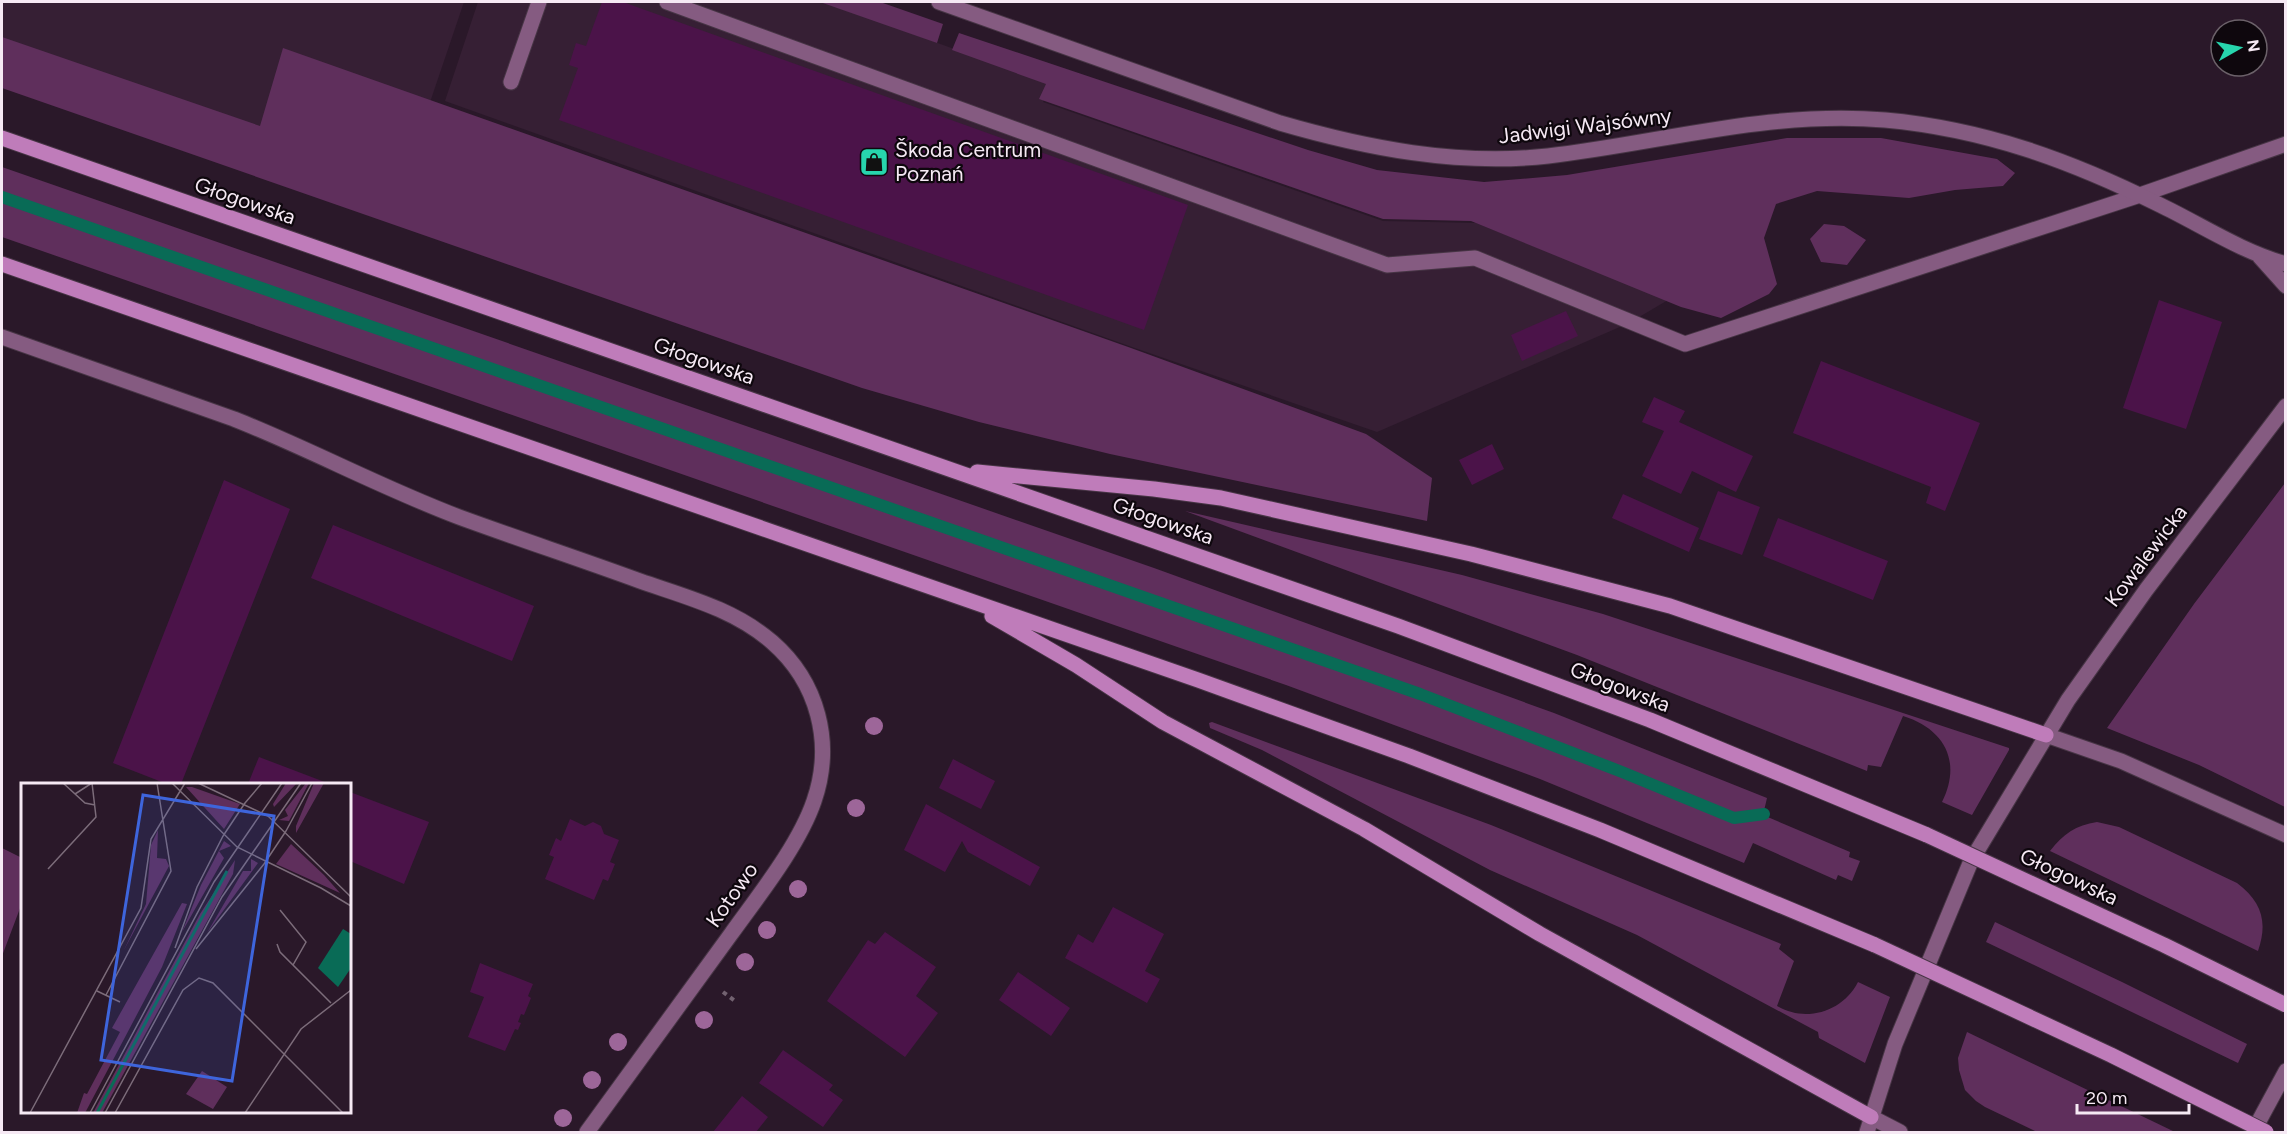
<svg xmlns="http://www.w3.org/2000/svg" width="2287" height="1134" viewBox="0 0 2287 1134" font-family="Figtree,sans-serif">
<style>
.built{fill:#361f34}
.green{fill:#5f2f5c}
.lines{fill:none;stroke-linecap:round;stroke-linejoin:round}
.stream{stroke:#096b56;stroke-width:12}
.building{fill:#4b1349}
.service-casing{stroke:#473545;stroke-width:17}
.minor-casing{stroke:#473545;stroke-width:17}
.tertiary-casing{stroke:#473545;stroke-width:17}
.secondary-casing{stroke:#473545;stroke-width:17}
.path{stroke:#726270;stroke-width:4;stroke-dasharray:4.5 4.5;stroke-linecap:butt}
.service{stroke:#855b81;stroke-width:15}
.minor{stroke:#855b81;stroke-width:15}
.tertiary{stroke:#855b81;stroke-width:15}
.secondary{stroke:#bf7cba;stroke-width:15}
.secondary-bridge-casing{stroke:#473545;stroke-width:17;stroke-linecap:butt}
.secondary-bridge{stroke:#bf7cba;stroke-width:15}
.tree{fill:#9d6699}
.labels{text-anchor:middle;stroke-width:4.5;stroke-linejoin:round;paint-order:stroke}
.street-label{font-size:21px;fill:#f6e9f4;stroke:#0e070d}
.poi-label{font-size:21px;fill:#f6e9f4;stroke:#0e070d;text-anchor:start}
.inset-river{fill:none;stroke:#096b56;stroke-width:3}
.inset-road{fill:none;stroke:#7c6c7a;stroke-width:1.5}
.view{fill:#3e65dc;fill-opacity:0.15;stroke:#3e65dc;stroke-width:3}
.inset-edge{fill:none;stroke:#f6e9f4;stroke-width:3}
</style>
<rect width="100%" height="100%" fill="#2a1829"/>
<!-- built -->
<path class="built" d="M 2,2 L 464,2 L 404,179 L 2,40 Z
M 478,2 L 825,2 L 1050,84 L 1043,102 L 1383,221 L 1476,223 L 1668,300 L 1629,323 L 1377,432 L 1132,347 L 445,101 Z"/>
<!-- green -->
<path class="green" d="M 820,2 L 880,2 L 943,24 L 937,43 Z
M 959,33 L 1308,150 L 1377,170 L 1484,182 L 1567,175 L 1787,138 L 1881,138 L 1997,159 L 2015,173 L 2003,186 L 1955,190 L 1909,198 L 1817,191 L 1776,204 L 1764,238 L 1777,284 L 1769,294 L 1721,318 L 1681,307 L 1471,221 L 1383,219 L 1039,99 L 1046,84 L 952,50 Z
M 2,37 L 260,126 L 283,48 L 1131,348 L 1366,434 L 1432,478 L 1427,521 L 1110,454 L 979,422 L 862,388 L 2,88 Z
M 2,167 L 1154,568 L 1554,713 L 1767,798 L 1763,815 L 1850,852 L 1849,857 L 1860,861 L 1852,881 L 1838,875 L 1836,880 L 1753,843 L 1744,863 L 1540,779 L 1286,685 L 2,237 Z
M 1824,224 L 1844,226 L 1866,240 L 1847,265 L 1821,262 L 1810,239 Z
M 2285,483 L 2285,807 L 2199,765 L 2107,728 L 2194,604 Z
M 1185,511 L 1462,575 L 1603,614 L 2009,748 L 2009,750 L 1972,815 L 1942,802 C 1962,762 1945,729 1903,716 L 1881,767 L 1868,765 L 1867,771 L 1577,655 Z
M 1212,722 L 1491,825 L 1781,944 L 1779,949 L 1794,961 L 1777,1006 C 1805,1023 1843,1012 1858,982 L 1890,997 L 1865,1063 L 1819,1038 L 1818,1032 L 1637,935 L 1490,870 L 1262,750 L 1210,728 L 1209,723 Z
M 2097,822 L 2119,827 L 2237,883 C 2262,902 2268,922 2258,951 L 2050,851 C 2063,834 2076,825 2097,822 Z
M 2,848 L 22,858 L 22,903 L 2,956 Z
M 1995,922 L 2122,982 L 2247,1044 L 2238,1063 L 1986,942 Z
M 1967,1032 L 2175,1132 L 2037,1132 L 1985,1107 L 1976,1101 L 1965,1090 L 1959,1070 L 1958,1058 Z"/>
<g class="lines">
<!-- stream -->
<path class="stream" d="M 2,197 L 1420,694 L 1622,772 L 1734,818 L 1764,814"/>
</g>
<!-- building -->
<path class="building" d="M 602,2 L 623,2 L 1188,205 L 1144,330 L 559,120 L 578,68 L 569,65 L 576,43 L 586,46 Z
M 2159,300 L 2222,322 L 2186,429 L 2123,408 Z
M 1566,311 L 1578,336 L 1522,361 L 1511,335 Z
M 1821,361 L 1980,423 L 1945,511 L 1926,503 L 1931,487 L 1793,433 Z
M 1654,397 L 1685,411 L 1679,422 L 1753,456 L 1736,492 L 1692,471 L 1681,494 L 1642,476 L 1664,431 L 1642,422 Z
M 1492,444 L 1504,469 L 1472,485 L 1459,460 Z
M 224,480 L 290,509 L 181,784 L 167,784 L 113,763 Z
M 1718,491 L 1760,507 L 1742,555 L 1699,539 Z
M 1623,494 L 1699,528 L 1689,552 L 1612,518 Z
M 1778,518 L 1888,561 L 1873,600 L 1763,556 Z
M 333,525 L 534,606 L 512,661 L 311,578 Z
M 259,757 L 330,784 L 248,784 Z
M 953,759 L 995,781 L 981,809 L 939,788 Z
M 350,792 L 429,822 L 404,884 L 350,861 Z
M 926,804 L 1040,867 L 1030,886 L 968,852 L 962,841 L 945,872 L 904,850 Z
M 570,819 L 585,826 L 593,822 L 601,826 L 604,834 L 619,840 L 610,862 L 615,864 L 608,881 L 603,879 L 594,900 L 545,879 L 554,857 L 549,855 L 556,838 L 561,841 Z
M 1113,907 L 1164,934 L 1145,971 L 1160,979 L 1147,1003 L 1065,958 L 1078,934 L 1093,943 Z
M 885,932 L 936,967 L 916,996 L 938,1013 L 905,1057 L 827,1001 L 868,940 L 875,944 Z
M 480,963 L 533,984 L 528,996 L 531,998 L 524,1015 L 521,1014 L 518,1022 L 521,1023 L 518,1030 L 515,1029 L 505,1051 L 468,1037 L 484,997 L 470,992 Z
M 1018,972 L 1070,1008 L 1051,1036 L 999,1000 Z
M 783,1050 L 833,1085 L 829,1090 L 843,1100 L 823,1127 L 759,1083 Z
M 742,1096 L 768,1117 L 756,1132 L 713,1132 Z"/>
<g class="lines">
<!-- service casing -->
<g class="service-casing">
<path id="service" d="M 667,2 L 1387,265 L 1475,258 L 1685,344 L 2140,195 L 2286,144
M 511,82 L 539,2"/>
</g>
<!-- minor casing -->
<g class="minor-casing">
<path id="minor" d="M 939,2 L 1280,123 C 1366,148 1457,166 1548,156 C 1661,143 1770,110 1885,120 C 1984,129 2069,160 2158,204 C 2200,224 2240,251 2286,264
M 2260,257 L 2286,286
M 2,337 L 234,419 C 310,449 382,488 459,517 C 519,539 580,559 640,581 C 686,597 734,609 772,642 C 818,682 834,743 814,801 C 799,845 759,895 731,934 C 683,1000 635,1066 587,1132"/>
</g>
<!-- tertiary casing -->
<g class="tertiary-casing">
<path id="tertiary" d="M 2046,735 L 2121,761 L 2286,835
M 1871,1117 L 1900,1132
M 1867,1132 L 1895,1044 L 1971,861 L 2068,700 L 2146,590 L 2286,406
M 2253,1132 L 2286,1071"/>
</g>
<!-- secondary casing -->
<g class="secondary-casing">
<path id="secondary" d="M 2,138 L 1398,626 L 1650,720 L 1927,835
M 2,264 L 1198,680 L 1409,756 L 1600,830 L 1875,945
M 977,472 L 1154,489 L 1221,498 L 1471,554 L 1670,606 L 2046,735
M 992,616 L 1076,665 L 1163,722 L 1364,829 L 1540,934 L 1871,1117"/>
</g>
<!-- path -->
<path class="path" d="M 723,992 L 735,1001"/>
<!-- service -->
<use href="#service" class="service"/>
<!-- minor -->
<use href="#minor" class="minor"/>
<!-- tertiary -->
<use href="#tertiary" class="tertiary"/>
<!-- secondary -->
<use href="#secondary" class="secondary"/>
<!-- secondary-bridge casing -->
<g class="secondary-bridge-casing">
<path id="secondary-bridge" d="M 1927,835 L 2164,945 L 2286,1005
M 1875,945 L 2111,1055 L 2266,1132"/>
</g>
<!-- secondary-bridge -->
<use href="#secondary-bridge" class="secondary-bridge"/>
</g>
<!-- trees -->
<g class="tree">
<circle cx="874" cy="726" r="9"/>
<circle cx="856" cy="808" r="9"/>
<circle cx="798" cy="889" r="9"/>
<circle cx="767" cy="930" r="9"/>
<circle cx="745" cy="962" r="9"/>
<circle cx="704" cy="1020" r="9"/>
<circle cx="618" cy="1042" r="9"/>
<circle cx="592" cy="1080" r="9"/>
<circle cx="563" cy="1118" r="9"/>
</g>
<!-- icons -->
<defs>
<g id="shop-square" transform="scale(1.5)"><rect x="-9" y="-9" width="18" height="18" rx="4" fill="#27d5ad" stroke="#0e070d"/><path d="M-5-2.5h2.3a2.7 3.5 0 0 1 5.4 0H5L5.5 6h-11ZM-1.5-2.5h3a1.5 2.3 0 0 0-3 0Z" fill="#111"/></g>
</defs>
<g fill-rule="evenodd">
<use href="#shop-square" x="874" y="162"/>
</g>
<g class="labels">
<!-- street labels -->
<g class="street-label">
<text transform="translate(1585 126) rotate(-7)" y="7">Jadwigi Wajsówny</text>
<text transform="translate(245 201) rotate(19)" y="7">Głogowska</text>
<text transform="translate(704 361) rotate(19)" y="7">Głogowska</text>
<text transform="translate(1163 521) rotate(19)" y="7">Głogowska</text>
<text transform="translate(2146 556) rotate(-53)" y="7">Kowalewicka</text>
<text transform="translate(1620 687) rotate(21)" y="7">Głogowska</text>
<text transform="translate(2069 877) rotate(25)" y="7">Głogowska</text>
<text transform="translate(732 895) rotate(-55)" y="7">Kotowo</text>
</g>
<!-- poi labels -->
<g class="poi-label">
<text x="895" y="157">Škoda Centrum<tspan x="895" dy="24">Poznań</tspan></text>
</g>
</g>
<!-- overview -->
<g transform="translate(21 783)">
<rect width="330" height="330" fill="#2a1829"/>
<path d="M 265,0 L 276,0 L 253,24 L 252,21 ZM 285,0 L 288,0 L 268,38 L 258,37 L 267,33 L 264,27 ZM 293,0 L 303,0 L 275,50 L 275,43 ZM 165,4 L 171,4 L 219,21 L 203,46 ZM 137,47 L 136,75 L 145,76 L 148,83 L 103,167 L 125,121 L 130,62 ZM 203,58 L 210,63 L 198,68 L 203,75 L 161,149 L 180,102 ZM 270,61 L 303,92 L 319,110 L 255,81 ZM 230,76 L 237,80 L 186,150 L 222,88 L 230,88 ZM 214,77 L 212,91 L 81,330 L 72,330 L 179,131 ZM 161,120 L 166,121 L 141,184 L 64,330 L 56,330 L 63,310 L 66,311 L 99,249 L 91,245 ZM 181,288 L 206,304 L 192,326 L 165,311 Z" fill="#5f2f5c"/>
<path d="M 322,146 L 330,151 L 330,185 L 317,204 L 297,185 Z" fill="#096b56"/>
<path class="inset-river" d="M 76,330 L 206,88"/>
<path class="inset-road" d="M 42,0 L 64,20 L 74,22M 151,0 L 216,64 L 300,105 L 330,123M 177,0 L 247,33 L 330,114M 54,11 L 71,0M 224,20 L 241,0M 265,48 L 291,0M 202,53 L 224,20M 243,81 L 265,48M 27,86 L 75,34 L 71,0M 259,127 L 285,159 L 272,182M 256,161 L 259,169 L 310,220M 154,165 L 176,104 L 202,53M 175,166 L 243,81M 76,208 L 99,219M 85,212 L 150,88 L 136,0M 9,330 L 120,125 L 130,56 L 164,0M 69,330 L 193,99 L 261,0M 84,330 L 201,114 L 280,0M 94,330 L 162,207 L 178,195 L 192,200 L 322,330M 224,330 L 280,246 L 330,207"/>
<path class="view" d="M 122,12 L 253,33 L 211,298 L 80,277 Z"/>
<rect width="330" height="330" class="inset-edge"/>
</g>
<!-- border -->
<rect width="2287" height="1134" fill="none" stroke="#f6e9f4" stroke-width="6"/>
<!-- north arrow -->
<g transform="translate(2239 48) rotate(81)"><circle r="28" fill="#0e070d" stroke="#6b6169" stroke-width="1.5"/>
<path d="M0-4.5L10 22L0 15L-10 22Z" fill="#27d5ad"/>
<text y="-9" font-size="16" font-weight="bold" text-anchor="middle" fill="#f6e9f4">N</text>
</g>
<!-- scale -->
<path d="M2077 1104v9h112v-9" fill="none" stroke="#f6e9f4" stroke-width="3"/>
<text x="2086" y="1104" font-size="18" fill="#f6e9f4" stroke="#0e070d" stroke-width="4.5" paint-order="stroke">20 m</text>
</svg>
